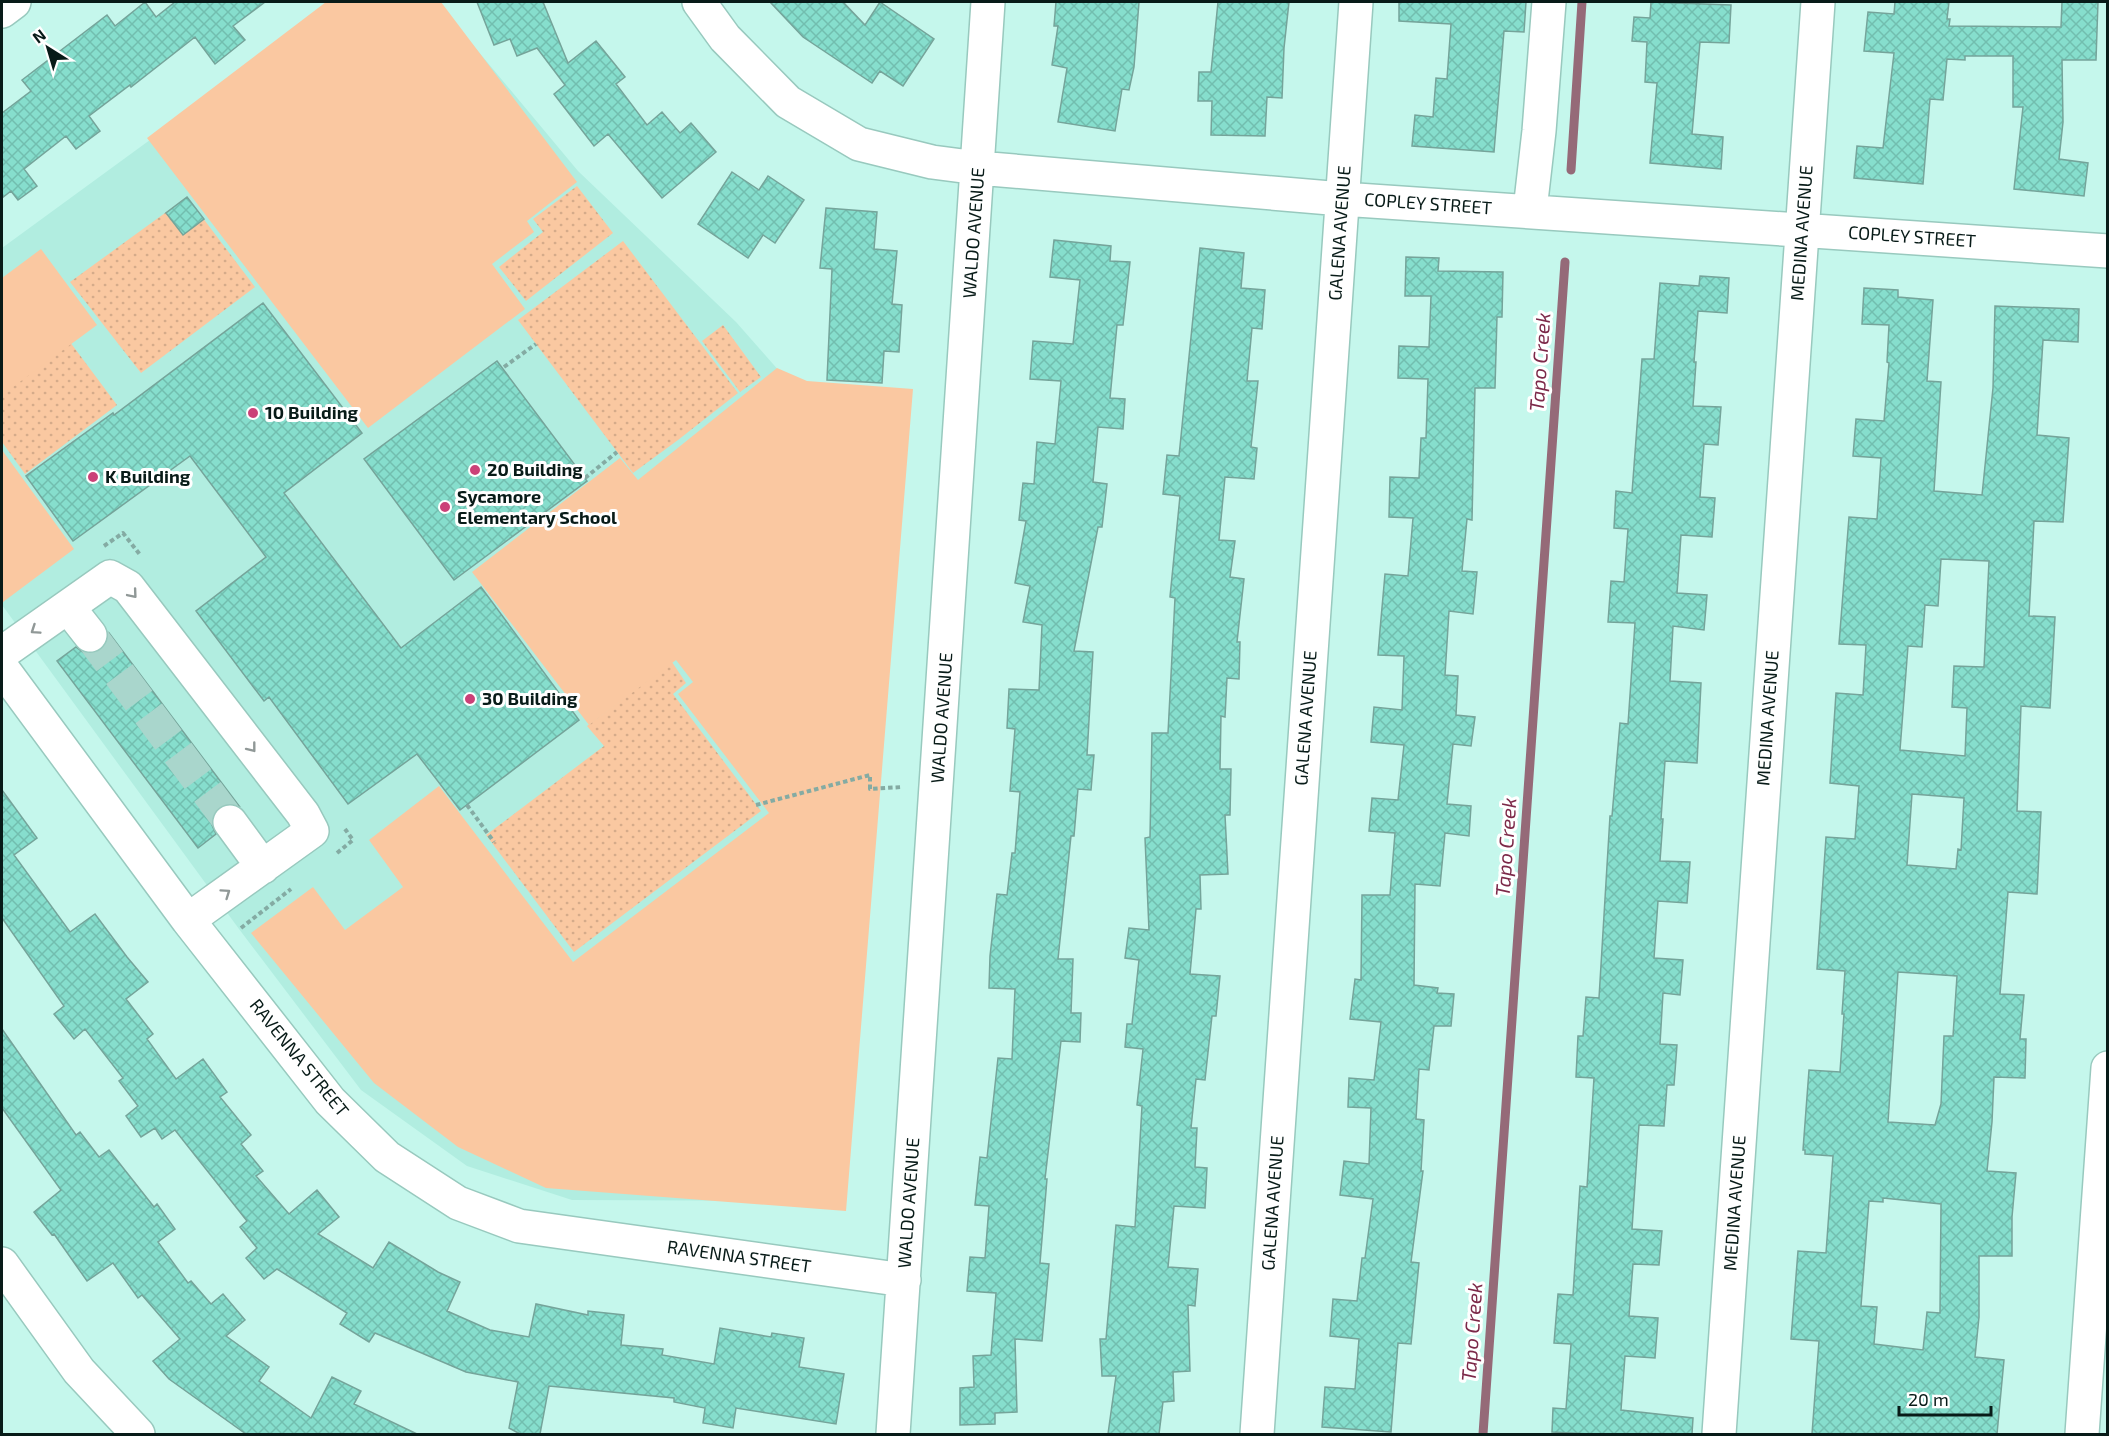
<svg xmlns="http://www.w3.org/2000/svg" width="2109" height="1436" viewBox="0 0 2109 1436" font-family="'Exo 2',sans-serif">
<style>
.built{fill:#b1ede0}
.green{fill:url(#green-dots)}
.pitch{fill:#fac8a1}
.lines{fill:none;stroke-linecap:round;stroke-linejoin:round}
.stream{stroke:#956a78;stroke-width:9}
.building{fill:url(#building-cross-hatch);stroke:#75a49a;stroke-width:1.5;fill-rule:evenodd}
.minor-tunnel{stroke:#a9d6cc;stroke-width:33;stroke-dasharray:33 16;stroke-linecap:butt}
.minor-casing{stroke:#98c9be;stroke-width:36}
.path{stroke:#84aba3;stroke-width:4;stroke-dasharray:4.5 3;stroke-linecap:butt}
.minor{stroke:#fff;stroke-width:33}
.oneway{stroke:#909897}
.poi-dot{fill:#cb4178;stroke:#fff;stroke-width:2}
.labels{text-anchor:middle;stroke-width:6;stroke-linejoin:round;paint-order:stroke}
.street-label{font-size:18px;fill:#081b18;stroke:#fff}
.poi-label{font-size:18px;font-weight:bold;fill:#081b18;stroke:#fff;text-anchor:start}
.water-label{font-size:20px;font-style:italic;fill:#7c2949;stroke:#fff}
</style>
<defs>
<pattern id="green-dots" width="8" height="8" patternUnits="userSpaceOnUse" patternTransform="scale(1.5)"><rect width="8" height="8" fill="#fac8a1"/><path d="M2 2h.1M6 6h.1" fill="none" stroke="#d5ab8a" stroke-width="1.8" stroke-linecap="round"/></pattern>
<pattern id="building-cross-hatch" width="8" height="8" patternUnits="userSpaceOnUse" patternTransform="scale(1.5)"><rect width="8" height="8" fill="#86decd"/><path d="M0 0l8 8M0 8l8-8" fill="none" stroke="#72beaf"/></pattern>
</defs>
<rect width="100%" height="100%" fill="#c5f7ec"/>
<!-- built -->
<path class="built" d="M 339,2 L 437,2 L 578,171 L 736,322 L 811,407 L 833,1201 L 572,1200 L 467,1166 L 361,1090 L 239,929 L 2,605 L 2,248 Z"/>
<!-- green -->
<path class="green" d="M 577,186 L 613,233 L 526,301 L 499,267 L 543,232 L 533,219 Z
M 187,197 L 255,287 L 141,373 L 70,282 Z
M 623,241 L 738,393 L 678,440 L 633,473 L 518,320 Z
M 723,325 L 761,377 L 740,392 L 702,341 Z
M 70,342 L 117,405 L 25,474 L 2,442 L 2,394 Z
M 672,662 L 686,683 L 673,694 L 761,811 L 574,952 L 486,835 L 604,746 L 587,726 Z"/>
<!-- pitch -->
<path class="pitch" d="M 326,2 L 441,2 L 577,182 L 527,221 L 534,232 L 492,264 L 525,309 L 368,428 L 147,138 Z
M 41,249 L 97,325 L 2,395 L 2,278 Z
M 777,368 L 807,381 L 913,389 L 846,1211 L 546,1188 L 458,1147 L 374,1083 L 251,933 L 313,887 L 345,930 L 403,887 L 369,840 L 439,786 L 573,962 L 769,813 L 678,694 L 693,682 L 676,660 L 589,725 L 472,572 L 620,458 L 638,480 Z
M 2,450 L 74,549 L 3,602 L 2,600 Z"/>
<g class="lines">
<!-- stream -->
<path class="stream" d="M 1571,170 L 1582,2
M 1483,1434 L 1565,262"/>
</g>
<!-- building -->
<path class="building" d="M 145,2 L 156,17 L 175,2 L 265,2 L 233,26 L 245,40 L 215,64 L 195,37 L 131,87 L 130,85 L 89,116 L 100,131 L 76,149 L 66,136 L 24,169 L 37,186 L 18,200 L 11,191 L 2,198 L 2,113 L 31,91 L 22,80 L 107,15 L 115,26 Z
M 477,2 L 543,2 L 568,63 L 596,41 L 625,77 L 616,84 L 647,125 L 662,112 L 680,133 L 691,123 L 716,152 L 662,198 L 608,134 L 594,146 L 554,94 L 565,85 L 537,48 L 517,56 L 510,39 L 494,45 Z
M 770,2 L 843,2 L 865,25 L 880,2 L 934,39 L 903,86 L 880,71 L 872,83 L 803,37 Z
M 1056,2 L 1139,2 L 1134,67 L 1129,90 L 1122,89 L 1115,131 L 1058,122 L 1067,68 L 1052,65 L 1058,26 L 1054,26 Z
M 1218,2 L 1289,2 L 1284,48 L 1282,98 L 1267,97 L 1265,136 L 1211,135 L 1212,101 L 1198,101 L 1199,72 L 1211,72 Z
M 1399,2 L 1526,2 L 1524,32 L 1504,31 L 1494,152 L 1412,146 L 1415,115 L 1433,117 L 1436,78 L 1447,79 L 1451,24 L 1399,21 Z
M 1651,2 L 1731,5 L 1729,43 L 1700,42 L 1692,134 L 1723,137 L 1721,169 L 1650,163 L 1657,83 L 1645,82 L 1647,42 L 1632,41 L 1634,17 L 1650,18 Z
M 1895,2 L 1949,2 L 1947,19 L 1950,19 L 1949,26 L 2061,27 L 2062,2 L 2098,2 L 2096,60 L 2062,60 L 2063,122 L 2059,159 L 2088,163 L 2084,196 L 2014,189 L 2023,107 L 2013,107 L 2013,56 L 1965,56 L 1965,60 L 1947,59 L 1943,100 L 1930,99 L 1923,184 L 1854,178 L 1857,146 L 1883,148 L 1894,53 L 1864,51 L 1868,12 L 1894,14 Z
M 732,172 L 759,190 L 768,176 L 804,200 L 775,243 L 763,235 L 748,258 L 698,224 Z
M 187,197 L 204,219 L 183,235 L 166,213 Z
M 826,208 L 877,212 L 874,249 L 897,251 L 892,304 L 902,305 L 899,352 L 884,351 L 882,383 L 827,380 L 832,269 L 820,268 Z
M 1054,240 L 1111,246 L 1110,261 L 1130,262 L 1123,325 L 1117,325 L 1110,398 L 1125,399 L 1123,429 L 1098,427 L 1093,482 L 1107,484 L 1102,527 L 1098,527 L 1074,651 L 1093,652 L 1087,755 L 1094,755 L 1091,790 L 1078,789 L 1074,836 L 1071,836 L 1058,959 L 1073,959 L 1071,1013 L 1081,1013 L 1080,1042 L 1061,1041 L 1045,1179 L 1047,1179 L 1040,1263 L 1049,1264 L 1042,1341 L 1015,1339 L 1017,1412 L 995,1413 L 995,1424 L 960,1425 L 960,1388 L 974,1387 L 973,1356 L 991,1355 L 996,1293 L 967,1291 L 970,1257 L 985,1258 L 989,1206 L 975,1205 L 980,1157 L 987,1158 L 998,1058 L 1012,1059 L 1015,989 L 989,988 L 990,956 L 997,894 L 1007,895 L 1012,853 L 1015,853 L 1020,792 L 1010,791 L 1015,729 L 1007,728 L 1009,689 L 1039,690 L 1042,625 L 1023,622 L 1030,586 L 1015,583 L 1026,521 L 1019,520 L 1023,483 L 1034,484 L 1037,442 L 1055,444 L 1061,381 L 1030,379 L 1033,341 L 1073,344 L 1080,280 L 1050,277 Z
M 1200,248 L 1244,253 L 1241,288 L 1265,290 L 1262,329 L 1252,328 L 1247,381 L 1258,381 L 1251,447 L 1257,448 L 1254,479 L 1225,477 L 1219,540 L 1235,541 L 1230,577 L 1244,579 L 1237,642 L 1240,642 L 1239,679 L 1227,678 L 1225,717 L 1221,716 L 1220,769 L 1231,769 L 1230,815 L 1225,815 L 1228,874 L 1200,875 L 1201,909 L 1196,909 L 1190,974 L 1220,976 L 1216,1016 L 1212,1016 L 1205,1080 L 1196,1079 L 1191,1128 L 1197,1128 L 1195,1167 L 1207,1168 L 1205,1208 L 1174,1206 L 1168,1267 L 1198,1269 L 1195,1306 L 1188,1305 L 1190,1371 L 1173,1372 L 1174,1401 L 1163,1402 L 1159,1434 L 1108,1434 L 1116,1376 L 1102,1376 L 1100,1339 L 1106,1339 L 1116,1225 L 1135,1227 L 1142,1106 L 1137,1105 L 1143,1049 L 1125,1047 L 1127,1024 L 1132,1024 L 1139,960 L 1125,958 L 1129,928 L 1149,930 L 1145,838 L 1150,837 L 1152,733 L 1168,733 L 1175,598 L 1170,597 L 1180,496 L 1163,494 L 1167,455 L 1179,456 Z
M 1406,257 L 1439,258 L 1438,271 L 1503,272 L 1502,317 L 1497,317 L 1495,388 L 1475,388 L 1472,520 L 1467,519 L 1462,571 L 1477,572 L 1473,614 L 1449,611 L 1445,675 L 1458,676 L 1456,715 L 1475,717 L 1471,746 L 1453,744 L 1447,804 L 1471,806 L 1469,836 L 1445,833 L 1440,886 L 1415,884 L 1414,985 L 1438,988 L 1437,993 L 1454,994 L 1451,1026 L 1434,1026 L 1429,1070 L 1419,1069 L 1416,1119 L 1424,1120 L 1421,1171 L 1423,1171 L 1411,1262 L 1419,1263 L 1411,1344 L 1398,1343 L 1391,1432 L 1322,1427 L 1325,1387 L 1355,1389 L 1359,1339 L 1330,1336 L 1333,1299 L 1357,1301 L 1362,1258 L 1365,1258 L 1373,1199 L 1340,1195 L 1344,1161 L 1369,1164 L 1371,1108 L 1348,1107 L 1349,1078 L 1374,1080 L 1381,1022 L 1350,1019 L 1355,979 L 1361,980 L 1362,895 L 1390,895 L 1395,833 L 1369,831 L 1372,798 L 1398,800 L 1404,745 L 1371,742 L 1374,707 L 1402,710 L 1404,656 L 1378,655 L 1380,630 L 1385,574 L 1408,576 L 1413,518 L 1389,517 L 1390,477 L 1419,478 L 1421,438 L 1426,438 L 1428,379 L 1398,378 L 1399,346 L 1429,347 L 1431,296 L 1405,296 Z
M 1700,276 L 1729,278 L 1727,313 L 1698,311 L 1694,362 L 1696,362 L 1693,406 L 1721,407 L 1718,445 L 1704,444 L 1700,497 L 1715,498 L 1712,537 L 1681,535 L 1677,593 L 1707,595 L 1704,630 L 1673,626 L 1670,681 L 1701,683 L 1697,763 L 1665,761 L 1661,819 L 1663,819 L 1660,861 L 1690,862 L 1687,903 L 1658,901 L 1654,958 L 1683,960 L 1680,995 L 1663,993 L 1660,1044 L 1677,1045 L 1674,1085 L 1667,1085 L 1664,1126 L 1639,1125 L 1632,1229 L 1662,1231 L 1659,1265 L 1633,1264 L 1629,1316 L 1658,1318 L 1655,1358 L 1625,1356 L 1621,1410 L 1693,1418 L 1692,1434 L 1589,1434 L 1552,1432 L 1553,1408 L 1566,1409 L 1571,1344 L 1554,1343 L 1558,1294 L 1573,1295 L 1580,1186 L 1587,1187 L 1594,1078 L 1576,1077 L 1578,1036 L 1583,1036 L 1586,997 L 1599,998 L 1610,816 L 1612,816 L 1620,723 L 1628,724 L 1635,623 L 1608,622 L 1611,581 L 1624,582 L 1628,529 L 1614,528 L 1616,491 L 1632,493 L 1642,359 L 1654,359 L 1660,283 L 1699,286 Z
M 1864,288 L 1898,290 L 1898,297 L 1933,300 L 1927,381 L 1941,382 L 1934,491 L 1982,495 L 1993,388 L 1995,306 L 2079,309 L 2078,342 L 2043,340 L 2037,435 L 2069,438 L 2063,522 L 2034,521 L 2029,616 L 2055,617 L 2050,708 L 2021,706 L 2017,811 L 2041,812 L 2037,894 L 2008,892 L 2003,957 L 2000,994 L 2024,995 L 2020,1039 L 2026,1039 L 2025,1078 L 1994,1077 L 1992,1122 L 1987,1171 L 2016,1173 L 2012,1217 L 2012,1256 L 1979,1256 L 1979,1317 L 1975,1357 L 2004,1360 L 1997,1434 L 1812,1434 L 1819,1341 L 1791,1339 L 1798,1251 L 1826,1253 L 1833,1156 L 1805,1154 L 1805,1150 L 1803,1150 L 1809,1070 L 1840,1072 L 1844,1014 L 1842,1014 L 1845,971 L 1817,969 L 1826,837 L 1855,839 L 1859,786 L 1830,783 L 1836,693 L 1863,695 L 1866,645 L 1839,644 L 1849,517 L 1877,519 L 1881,458 L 1853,456 L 1856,419 L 1884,421 L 1889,363 L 1887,362 L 1889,325 L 1862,324 ZM 1941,559 L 1989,561 L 1984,667 L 1954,666 L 1952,707 L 1967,708 L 1965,756 L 1900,750 L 1908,646 L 1922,647 L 1925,605 L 1938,606 ZM 1912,794 L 1964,798 L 1961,850 L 1958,849 L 1956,869 L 1907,865 ZM 1898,972 L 1957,976 L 1953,1036 L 1944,1036 L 1941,1104 L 1935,1125 L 1888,1122 ZM 1883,1198 L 1941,1204 L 1940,1313 L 1927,1312 L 1923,1350 L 1874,1344 L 1877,1307 L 1861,1306 L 1869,1201 L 1883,1202 Z
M 263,303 L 362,433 L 284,493 L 401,648 L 481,587 L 579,720 L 460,810 L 417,754 L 348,804 L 269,697 L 264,701 L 196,611 L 266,557 L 190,456 L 73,541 L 26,476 L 113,413 L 114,415 Z
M 497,361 L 587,481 L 454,580 L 364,459 Z
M 109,633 L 239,806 L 229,803 L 218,807 L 213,814 L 211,823 L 216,834 L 198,848 L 57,661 L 76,647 L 84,653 L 93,653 L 101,650 L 107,642 Z
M 2,790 L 37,838 L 14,855 L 70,932 L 95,914 L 127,957 L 148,982 L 126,999 L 153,1034 L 147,1039 L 176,1079 L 203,1059 L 227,1092 L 220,1097 L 251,1135 L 241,1144 L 263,1171 L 256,1176 L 289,1214 L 317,1190 L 339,1217 L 318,1234 L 373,1268 L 389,1242 L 438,1272 L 460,1282 L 447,1311 L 490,1330 L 529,1337 L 536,1304 L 588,1315 L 588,1311 L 624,1315 L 621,1345 L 663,1349 L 662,1355 L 714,1364 L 720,1328 L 771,1337 L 772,1333 L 804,1338 L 799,1367 L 844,1374 L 836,1424 L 736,1408 L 733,1428 L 703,1423 L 705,1408 L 674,1402 L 674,1398 L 549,1386 L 540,1434 L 520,1434 L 509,1428 L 518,1382 L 466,1372 L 375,1333 L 369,1342 L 340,1324 L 347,1313 L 277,1269 L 264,1279 L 246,1258 L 257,1248 L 240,1227 L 247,1221 L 175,1130 L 162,1139 L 155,1128 L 141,1137 L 126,1116 L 138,1106 L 119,1081 L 123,1078 L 85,1029 L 74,1039 L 54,1014 L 64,1006 L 2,918 Z
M 2,1029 L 76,1135 L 80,1132 L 99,1157 L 109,1150 L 154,1207 L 157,1204 L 175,1229 L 158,1242 L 188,1283 L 191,1281 L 211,1304 L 223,1294 L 245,1320 L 226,1336 L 269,1367 L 259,1381 L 311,1418 L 332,1377 L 361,1391 L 354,1404 L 417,1434 L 246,1434 L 169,1379 L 153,1361 L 180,1339 L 142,1295 L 138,1298 L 113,1263 L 87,1281 L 54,1234 L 52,1235 L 34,1212 L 61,1190 L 2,1108 Z"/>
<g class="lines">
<!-- minor-tunnel -->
<path class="minor-tunnel" d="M 90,635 L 230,822"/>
<!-- minor casing -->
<g class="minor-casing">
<path id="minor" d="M 699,2 L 725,38 L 788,102 L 859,144 L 932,162 L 978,168 L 1342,199 L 2108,251
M 2,11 L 14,2
M 1530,210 L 1539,131 L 1549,2
M 68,607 L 90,635
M 2,653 L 110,577 L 128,587 L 303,814 L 312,831 L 188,920
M 2,668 L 188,920 L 330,1101 L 387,1157 L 458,1203 L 519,1226 L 904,1280
M 230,822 L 263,867
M 2,1264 L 79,1371 L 138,1434
M 893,1434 L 988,2
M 1257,1434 L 1356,2
M 1719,1434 L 1818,2
M 2082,1434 L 2108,1068"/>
</g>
<!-- path -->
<path class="path" d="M 504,367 L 536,344
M 585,478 L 617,452
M 104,546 L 123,533 L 141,556
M 467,805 L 494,842
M 756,805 L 870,775 L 870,789 L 902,787
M 337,853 L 353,840 L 345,829
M 241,928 L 291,889"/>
<!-- minor -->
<use href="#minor" class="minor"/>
</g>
<!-- one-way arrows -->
<defs><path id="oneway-chevron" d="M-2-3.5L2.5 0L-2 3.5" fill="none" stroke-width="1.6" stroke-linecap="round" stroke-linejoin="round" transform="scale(1.5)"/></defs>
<g class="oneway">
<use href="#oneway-chevron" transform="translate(133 594) rotate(50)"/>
<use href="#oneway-chevron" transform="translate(35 630) rotate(146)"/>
<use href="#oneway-chevron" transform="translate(252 748) rotate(52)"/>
<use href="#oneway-chevron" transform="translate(226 893) rotate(-35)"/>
</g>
<!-- markers -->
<g class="poi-dot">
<circle cx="253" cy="413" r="6"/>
<circle cx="475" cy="470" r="6"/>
<circle cx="93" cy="477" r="6"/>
<circle cx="445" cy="507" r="6"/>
<circle cx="470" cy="699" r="6"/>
</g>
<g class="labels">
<!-- street labels -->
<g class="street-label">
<text transform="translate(1428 204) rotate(4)" y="6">COPLEY STREET</text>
<text transform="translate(974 233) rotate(-86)" y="6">WALDO AVENUE</text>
<text transform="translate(1340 233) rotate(-86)" y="6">GALENA AVENUE</text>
<text transform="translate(1802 233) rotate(-86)" y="6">MEDINA AVENUE</text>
<text transform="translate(1912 237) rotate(4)" y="6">COPLEY STREET</text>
<text transform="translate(942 718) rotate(-86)" y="6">WALDO AVENUE</text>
<text transform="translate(1306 718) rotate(-86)" y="6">GALENA AVENUE</text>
<text transform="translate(1768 718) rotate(-86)" y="6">MEDINA AVENUE</text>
<text transform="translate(299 1058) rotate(51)" y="6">RAVENNA STREET</text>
<text transform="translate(909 1203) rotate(-86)" y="6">WALDO AVENUE</text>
<text transform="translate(1273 1203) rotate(-86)" y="6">GALENA AVENUE</text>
<text transform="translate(1735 1203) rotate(-86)" y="6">MEDINA AVENUE</text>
<text transform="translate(739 1257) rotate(8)" y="6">RAVENNA STREET</text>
</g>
<!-- poi labels -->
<g class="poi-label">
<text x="265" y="419">10 Building</text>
<text x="487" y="476">20 Building</text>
<text x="105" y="483">K Building</text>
<text x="457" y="503">Sycamore<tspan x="457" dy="21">Elementary School</tspan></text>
<text x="482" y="705">30 Building</text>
</g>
<!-- water labels -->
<g class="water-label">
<text transform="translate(1540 362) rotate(-86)" y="7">Tapo Creek</text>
<text transform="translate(1506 847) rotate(-86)" y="7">Tapo Creek</text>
<text transform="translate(1472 1332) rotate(-86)" y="7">Tapo Creek</text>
</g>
</g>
<!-- border -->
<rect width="2109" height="1436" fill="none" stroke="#081b18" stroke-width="6"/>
<!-- north arrow -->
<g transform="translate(48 48) rotate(323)" stroke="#ffffff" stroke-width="4.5" paint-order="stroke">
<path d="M0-4.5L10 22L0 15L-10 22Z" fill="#081b18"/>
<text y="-9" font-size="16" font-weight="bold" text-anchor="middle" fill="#081b18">N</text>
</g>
<!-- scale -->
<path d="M1899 1406v9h92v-9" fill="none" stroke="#081b18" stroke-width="3"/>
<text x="1908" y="1406" font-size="18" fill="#081b18" stroke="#ffffff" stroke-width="4.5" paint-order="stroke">20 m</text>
</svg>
